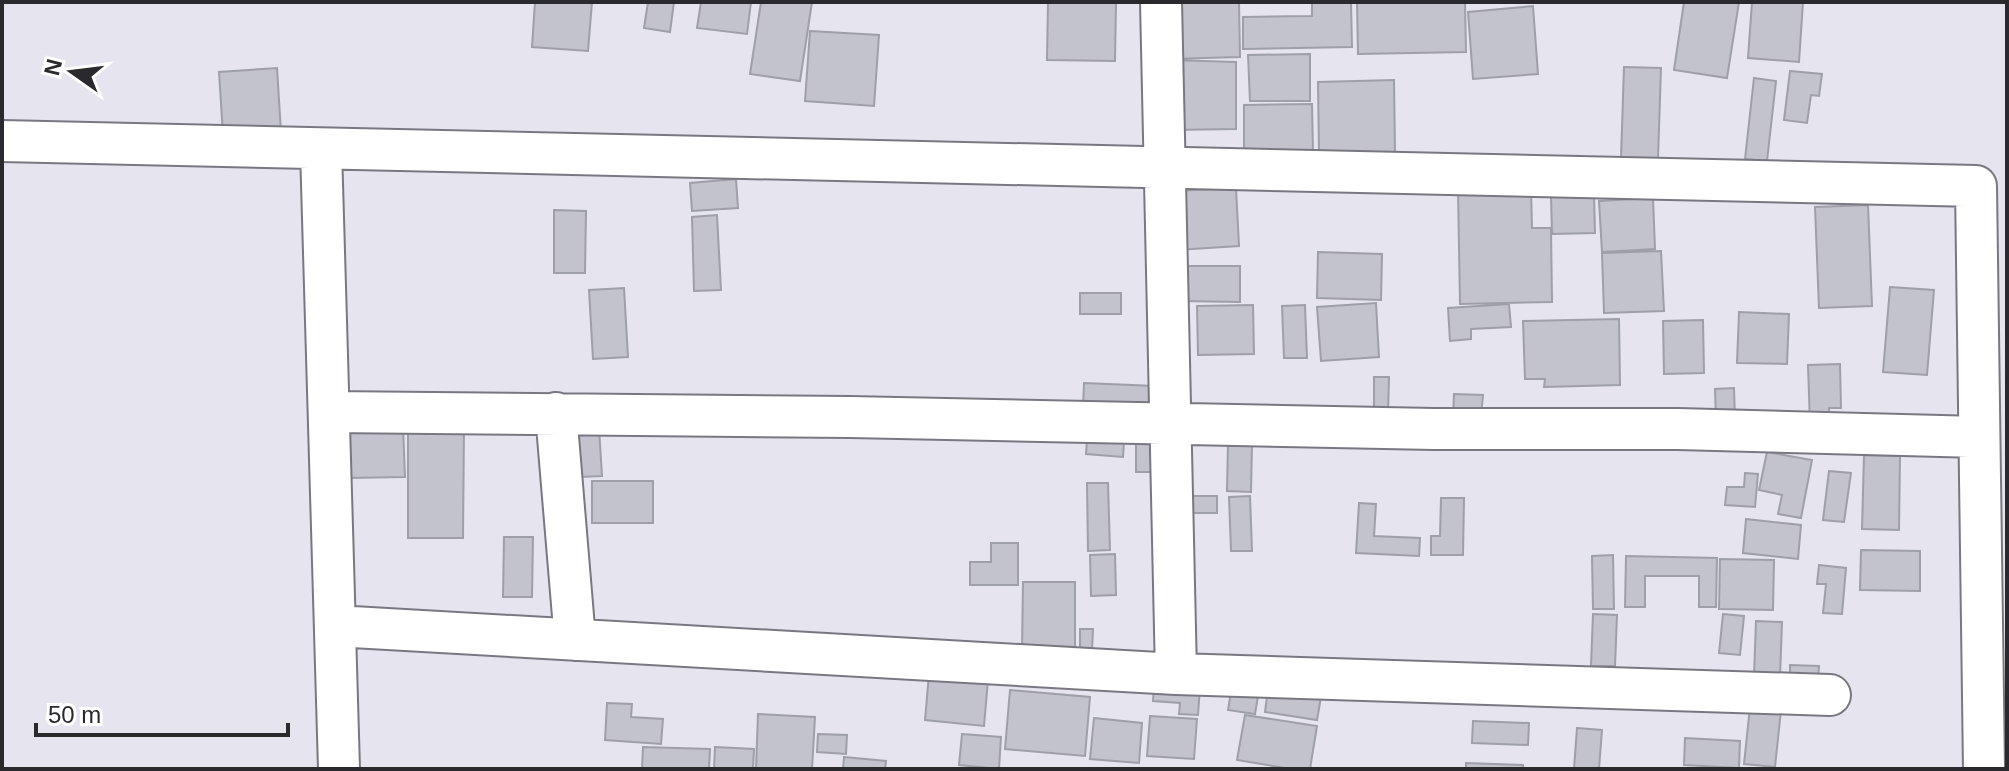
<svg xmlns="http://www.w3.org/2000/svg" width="2009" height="771" viewBox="0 0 2009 771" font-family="Arial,sans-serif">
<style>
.building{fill:#c3c3cd;stroke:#9f9fa9;stroke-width:2}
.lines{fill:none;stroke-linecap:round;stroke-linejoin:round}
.minor-casing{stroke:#797882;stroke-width:44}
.minor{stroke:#fff;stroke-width:40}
</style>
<rect width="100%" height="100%" fill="#e5e4ef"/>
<!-- building -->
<path class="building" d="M 535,2 L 592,2 L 588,51 L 532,47 Z
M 648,2 L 674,2 L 670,32 L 644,28 Z
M 701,2 L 751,2 L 747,34 L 697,28 Z
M 761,2 L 812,2 L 800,81 L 750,74 Z
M 1048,2 L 1116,2 L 1115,61 L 1047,60 Z
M 1168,2 L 1239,2 L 1240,57 L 1169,59 Z
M 1312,2 L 1351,2 L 1352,47 L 1243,49 L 1243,17 L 1312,16 Z
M 1357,2 L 1465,2 L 1466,52 L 1358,54 Z
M 1684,2 L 1739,2 L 1727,78 L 1674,70 Z
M 1752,2 L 1803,2 L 1799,62 L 1748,58 Z
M 1533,6 L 1538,74 L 1473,79 L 1468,12 Z
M 810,31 L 879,35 L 874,106 L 805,101 Z
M 1310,54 L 1310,101 L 1250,101 L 1248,55 Z
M 1172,60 L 1236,62 L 1236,129 L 1173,130 Z
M 1624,67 L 1661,68 L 1658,159 L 1621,158 Z
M 277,68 L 281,132 L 223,135 L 219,72 Z
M 1790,71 L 1822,74 L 1819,96 L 1811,95 L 1807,123 L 1784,120 Z
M 1754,78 L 1776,81 L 1767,161 L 1745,159 Z
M 1394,80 L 1395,152 L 1319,153 L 1318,82 Z
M 1312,104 L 1313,153 L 1244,153 L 1244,105 Z
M 736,179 L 738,208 L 692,211 L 690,183 Z
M 1236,188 L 1239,246 L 1177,250 L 1173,191 Z
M 1531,188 L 1532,228 L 1551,228 L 1552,302 L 1460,304 L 1458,190 Z
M 1594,194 L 1595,233 L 1552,234 L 1551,195 Z
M 1653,198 L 1655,249 L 1602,252 L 1599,201 Z
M 1868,205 L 1872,306 L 1819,308 L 1815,207 Z
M 554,210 L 586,211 L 585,273 L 554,273 Z
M 717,215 L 721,290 L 694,291 L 692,217 Z
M 1661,251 L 1664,311 L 1604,313 L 1602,253 Z
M 1318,252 L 1382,254 L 1381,300 L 1317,298 Z
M 1178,266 L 1240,266 L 1240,302 L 1178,301 Z
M 1890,287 L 1934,290 L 1927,375 L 1883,372 Z
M 624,288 L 628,357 L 593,359 L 589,290 Z
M 1080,293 L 1121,293 L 1121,314 L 1080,314 Z
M 1376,303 L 1379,357 L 1321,361 L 1317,307 Z
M 1509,304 L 1511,327 L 1471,329 L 1471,339 L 1450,341 L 1448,308 Z
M 1253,305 L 1254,354 L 1198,355 L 1197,306 Z
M 1305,305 L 1307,358 L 1284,358 L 1282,306 Z
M 1739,312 L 1789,314 L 1787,364 L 1737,363 Z
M 1619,319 L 1620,385 L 1544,387 L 1545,379 L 1525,379 L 1523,321 Z
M 1703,320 L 1704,373 L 1664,374 L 1663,321 Z
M 1840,364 L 1841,408 L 1829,408 L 1830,424 L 1810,424 L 1808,365 Z
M 1374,377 L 1389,377 L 1388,415 L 1374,415 Z
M 1084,383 L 1155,386 L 1155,410 L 1083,407 Z
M 1734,388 L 1735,420 L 1716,421 L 1715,389 Z
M 1454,394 L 1483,395 L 1481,417 L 1453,416 Z
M 408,425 L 464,425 L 463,538 L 408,538 Z
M 403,426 L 405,477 L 347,478 L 347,428 Z
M 599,428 L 602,476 L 579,477 L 576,430 Z
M 1136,438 L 1155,438 L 1155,472 L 1136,472 Z
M 1087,439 L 1124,442 L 1123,457 L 1086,454 Z
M 1228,442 L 1252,443 L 1251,492 L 1227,491 Z
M 1767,452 L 1812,460 L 1801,518 L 1778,514 L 1782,495 L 1759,490 Z
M 1864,455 L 1900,456 L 1899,530 L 1862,529 Z
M 1829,471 L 1851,473 L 1844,522 L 1823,520 Z
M 1745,473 L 1758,474 L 1755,507 L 1725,505 L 1727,487 L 1744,487 Z
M 592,481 L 653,481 L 653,523 L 592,523 Z
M 1087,483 L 1108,483 L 1110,550 L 1088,551 Z
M 1183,496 L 1217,496 L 1217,513 L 1184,513 Z
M 1250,496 L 1252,551 L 1231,551 L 1229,497 Z
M 1441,498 L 1464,498 L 1463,555 L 1431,555 L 1431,536 L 1440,536 Z
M 1359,503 L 1376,504 L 1374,536 L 1420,538 L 1419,556 L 1356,553 Z
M 1746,519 L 1801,525 L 1798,559 L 1743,553 Z
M 504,537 L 533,537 L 532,597 L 503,597 Z
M 991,543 L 1018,543 L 1018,585 L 970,585 L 970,562 L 991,562 Z
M 1861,550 L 1920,551 L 1920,591 L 1860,590 Z
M 1115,554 L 1116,595 L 1091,596 L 1090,555 Z
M 1613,555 L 1614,609 L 1593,609 L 1592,556 Z
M 1626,556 L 1717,558 L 1716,607 L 1699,607 L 1699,576 L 1645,576 L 1645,607 L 1625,607 Z
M 1720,559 L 1774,560 L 1773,610 L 1719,609 Z
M 1819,565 L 1846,568 L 1842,614 L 1823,613 L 1826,584 L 1817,584 Z
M 1023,582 L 1075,582 L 1075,651 L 1022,651 Z
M 1593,614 L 1617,615 L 1615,666 L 1591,666 Z
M 1723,614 L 1744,616 L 1740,655 L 1719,653 Z
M 1756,621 L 1782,622 L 1780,677 L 1754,676 Z
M 1080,629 L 1093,629 L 1092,651 L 1080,651 Z
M 1790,665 L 1819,666 L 1818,680 L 1790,680 Z
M 929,674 L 988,680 L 984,726 L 925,720 Z
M 1154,685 L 1200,687 L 1198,715 L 1179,714 L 1180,703 L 1153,701 Z
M 1268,689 L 1321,697 L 1317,720 L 1265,712 Z
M 1010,690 L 1090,697 L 1085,756 L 1005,749 Z
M 1231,692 L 1258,696 L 1255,714 L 1228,710 Z
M 607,703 L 632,704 L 631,717 L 663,719 L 661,744 L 605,740 Z
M 2007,704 L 2007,769 L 1999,769 L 1997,705 Z
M 1750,707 L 1781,710 L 1775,767 L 1744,764 Z
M 758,714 L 815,717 L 812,769 L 756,769 Z
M 1245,715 L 1317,726 L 1310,769 L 1291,769 L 1237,760 Z
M 1150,716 L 1197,719 L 1194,759 L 1147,756 Z
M 1094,718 L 1142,723 L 1139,763 L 1090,759 Z
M 1473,721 L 1529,723 L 1528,745 L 1472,743 Z
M 1577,728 L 1602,730 L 1599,769 L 1574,769 Z
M 818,734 L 847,735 L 846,754 L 817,752 Z
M 962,734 L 1001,737 L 999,769 L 959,765 Z
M 1685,738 L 1740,741 L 1739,768 L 1684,765 Z
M 643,747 L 710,749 L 709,769 L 642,769 Z
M 715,747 L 754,749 L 753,769 L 714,769 Z
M 844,757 L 886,761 L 885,769 L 843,769 Z
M 1466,763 L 1523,765 L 1523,769 L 1466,769 Z"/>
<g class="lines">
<!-- minor casing -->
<g class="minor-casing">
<path id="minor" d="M 1161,2 L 1176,674
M 2,141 L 1976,186 L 1984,769
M 321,149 L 339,769
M 329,412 L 850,417 L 1434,429 L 1678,429 L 1979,437
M 556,413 L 575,640
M 335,626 L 1176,674 L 1830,695"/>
</g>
<!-- minor -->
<use href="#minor" class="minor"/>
</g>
<!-- border -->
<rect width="2009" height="771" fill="none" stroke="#2a2a2e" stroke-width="8"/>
<!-- north arrow -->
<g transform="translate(72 72) rotate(284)" stroke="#ffffff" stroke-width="6" paint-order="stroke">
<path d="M0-6L14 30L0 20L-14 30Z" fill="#2a2a2e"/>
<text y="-12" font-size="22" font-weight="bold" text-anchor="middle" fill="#2a2a2e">N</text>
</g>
<!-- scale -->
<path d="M36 723v12h252v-12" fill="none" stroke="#2a2a2e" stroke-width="4"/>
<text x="48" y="723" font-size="24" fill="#2a2a2e" stroke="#ffffff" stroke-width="6" paint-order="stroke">50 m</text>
</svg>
